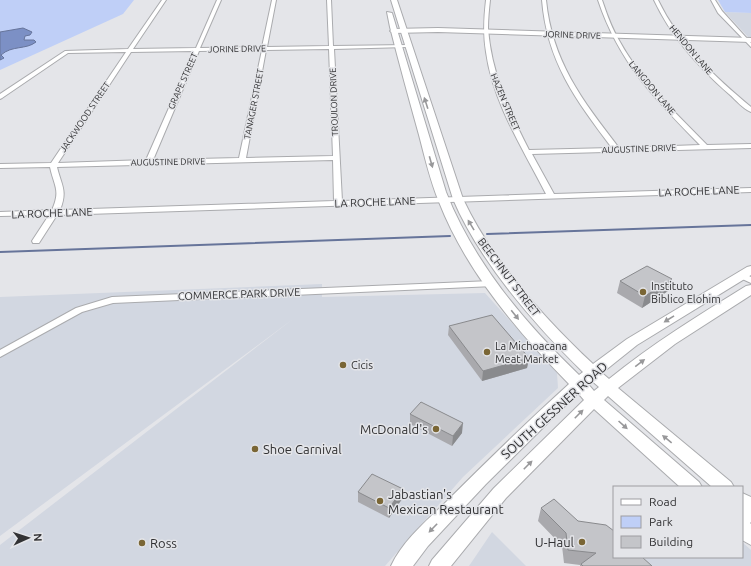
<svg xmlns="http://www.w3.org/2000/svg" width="751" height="566" viewBox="0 0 751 566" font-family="Ubuntu,sans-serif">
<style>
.built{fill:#d2d7e1}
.green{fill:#bfcff7}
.water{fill:#7c90c5;stroke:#66749a}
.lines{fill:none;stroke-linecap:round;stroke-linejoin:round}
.stream{stroke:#66749a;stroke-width:2}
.minor-casing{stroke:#aaabae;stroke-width:2}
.tertiary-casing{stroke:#aaabae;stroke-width:2}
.secondary-casing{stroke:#aaabae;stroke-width:2}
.minor{fill:#fff;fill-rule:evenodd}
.tertiary{fill:#fff;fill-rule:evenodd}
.secondary{fill:#fff;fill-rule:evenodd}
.wall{fill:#a9a9ad}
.shaded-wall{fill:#898a8d}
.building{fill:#c4c5c9;stroke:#898a8d}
.oneway{fill:#98989a}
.poi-dot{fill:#7a6635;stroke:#e4e5e9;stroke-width:1.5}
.labels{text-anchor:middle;stroke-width:3;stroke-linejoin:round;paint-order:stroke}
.far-street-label{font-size:9px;fill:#323234;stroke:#e4e5e9}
.street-label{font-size:11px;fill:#323234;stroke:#e4e5e9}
.poi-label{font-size:11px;fill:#323234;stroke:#e4e5e9;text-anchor:start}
.near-street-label{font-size:13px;fill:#323234;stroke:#e4e5e9}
.near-poi-label{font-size:13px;fill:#323234;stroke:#e4e5e9;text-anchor:start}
</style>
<rect width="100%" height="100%" fill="#e4e5e9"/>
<!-- built -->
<path class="built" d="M 725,12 L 751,13 L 751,39 L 750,39 Z
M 322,284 L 322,297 L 485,293 L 557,373 L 558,388 L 463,477 L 385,566 L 0,566 L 0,545 L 293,319 L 0,536 L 0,297 Z
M 492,532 L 526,566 L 469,566 Z
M 742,542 L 751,550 L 751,566 L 651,566 L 643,557 L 742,557 Z"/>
<!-- green -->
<path class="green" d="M 0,0 L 134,0 L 123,14 L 0,70 Z
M 718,0 L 751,0 L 751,13 L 725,12 Z"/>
<!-- water -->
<path class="water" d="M 23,28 L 32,32 L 30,35 L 25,36 L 24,40 L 34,40 L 36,42 C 26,50 12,45 1,55 L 4,58 L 0,60 L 0,32 Z"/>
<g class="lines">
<!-- stream -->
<path class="stream" d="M 487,234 L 751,225
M 0,252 L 450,236"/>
<!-- minor casing -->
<g class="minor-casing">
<path id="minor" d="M 162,0 L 166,0 L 133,49 L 196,48 L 217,0 L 221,0 L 200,48 L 262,47 L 272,0 L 276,0 L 267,47 L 329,46 L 327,0 L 331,0 L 333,46 L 409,45 L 409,46 L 407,47 L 334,49 L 342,201 L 546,194 C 523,149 493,103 486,52 C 483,34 484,17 486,0 L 490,0 C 489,9 488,19 488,28 C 491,72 509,111 529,150 L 612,148 C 576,100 547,62 542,0 L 546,0 C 552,61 582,100 619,148 L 700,145 C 655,99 619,63 598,0 L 602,0 C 607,15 612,29 620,42 C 642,82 676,113 707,145 L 751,144 L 751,148 L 532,154 L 554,194 L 751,188 L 751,192 L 57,215 L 39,243 L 33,243 L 32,241 L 49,215 L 0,216 L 0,212 L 52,210 C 61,190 54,186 50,167 L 0,168 L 0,164 L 51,163 L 126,52 L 68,53 L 2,98 L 0,99 L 0,94 L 65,51 L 128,49 ZM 329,49 L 333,156 L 246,158 L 266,50 ZM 262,50 L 239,158 L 153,160 L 199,51 ZM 194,51 L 146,160 L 58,163 L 131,52 ZM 333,160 L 334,201 L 60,210 C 68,190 61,185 57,167 Z
M 654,0 L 658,0 C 679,44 714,76 751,107 L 751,112 C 743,109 736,100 729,94 C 698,67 672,38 654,0 Z
M 711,0 L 715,0 L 722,11 L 751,43 L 751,47 L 718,13 Z
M 741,272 L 751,277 L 751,283 L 738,277 L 737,275 L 738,273 Z
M 491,281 L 494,282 L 496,284 L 494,286 L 113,303 L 82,312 L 0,357 L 0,350 L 76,308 L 112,297 Z"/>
</g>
<!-- tertiary casing -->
<g class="tertiary-casing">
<path id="tertiary" d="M 438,28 L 751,38 L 751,42 L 438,32 L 393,33 L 390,31 L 393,29 Z"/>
</g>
<!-- secondary casing -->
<g class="secondary-casing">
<path id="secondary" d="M 391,0 L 397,0 L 463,199 C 492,261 544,318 593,364 L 627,339 L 747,267 L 751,266 L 751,275 L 637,345 L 602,373 L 609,379 C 652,344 699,315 746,286 L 751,285 L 751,295 L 675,344 L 618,388 L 731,482 L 734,487 L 712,487 L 608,396 L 604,400 L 699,482 L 702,487 L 680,487 L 594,409 L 506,498 L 451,566 L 429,566 L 432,560 L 494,488 L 584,400 L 578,393 L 486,484 L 428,546 L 413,566 L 391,566 C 402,542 425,522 444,504 C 485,463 526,423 569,384 C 517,331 466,271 439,202 C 430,180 425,158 419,135 C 409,99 399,63 390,27 L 387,12 L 392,13 L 446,192 C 474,263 524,322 579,375 L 583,372 C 534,324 480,262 453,199 ZM 592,381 L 599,387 L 594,391 L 588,384 Z
M 742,493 L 751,497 L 751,522 L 750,523 L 751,524 L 751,545 L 742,540 Z"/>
</g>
<!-- minor -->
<use href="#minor" class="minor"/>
<!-- tertiary -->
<use href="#tertiary" class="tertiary"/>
<!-- secondary -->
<use href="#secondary" class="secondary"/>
</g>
<!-- wall -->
<path class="wall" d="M 672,279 L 668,291 L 642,308 L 617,293 L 620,281 Z
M 449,326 L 529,358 L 527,368 L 482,381 L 448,335 Z
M 410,414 L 462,433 L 452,446 L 410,424 Z
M 358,492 L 402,499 L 389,518 L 358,502 Z
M 541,508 L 578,521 L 652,566 L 580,566 L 580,565 L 564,563 L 562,546 L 538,521 Z"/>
<!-- shaded-wall -->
<path class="shaded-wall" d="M 672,279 L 668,291 L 642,308 L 645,296 Z
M 529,358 L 527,368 L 482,381 L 483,371 Z
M 463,423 L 462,433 L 452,446 L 453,436 Z
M 403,489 L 402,499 L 389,518 L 389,508 Z"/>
<!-- building -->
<path class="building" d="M 647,266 L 672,279 L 645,296 L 620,281 Z
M 492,315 L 529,358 L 483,371 L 449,326 Z
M 421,402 L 463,423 L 453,436 L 410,414 Z
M 372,474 L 403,489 L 389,508 L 358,492 Z
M 554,499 L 578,521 L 606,525 L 614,531 L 614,557 L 642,557 L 652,566 L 583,566 L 581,564 L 596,553 L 568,550 L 566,533 L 541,508 Z"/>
<!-- one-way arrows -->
<defs><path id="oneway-solid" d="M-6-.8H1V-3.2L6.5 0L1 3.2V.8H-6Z"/></defs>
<g class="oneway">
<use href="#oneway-solid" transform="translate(426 103) rotate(-108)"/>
<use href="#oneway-solid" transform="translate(431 162) rotate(74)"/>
<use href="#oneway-solid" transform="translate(471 225) rotate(-121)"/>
<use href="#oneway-solid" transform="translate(515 315) rotate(51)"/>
<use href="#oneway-solid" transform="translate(669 319) rotate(148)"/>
<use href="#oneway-solid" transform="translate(640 363) rotate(-37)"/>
<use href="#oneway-solid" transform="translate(579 414) rotate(-45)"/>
<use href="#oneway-solid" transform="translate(623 425) rotate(42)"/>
<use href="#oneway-solid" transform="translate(667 439) rotate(-141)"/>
<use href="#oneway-solid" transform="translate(528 465) rotate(-45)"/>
<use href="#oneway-solid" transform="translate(433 528) rotate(134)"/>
</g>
<!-- markers -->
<g class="poi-dot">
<circle cx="643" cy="292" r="4"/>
<circle cx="487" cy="352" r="4"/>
<circle cx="343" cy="365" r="4"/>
<circle cx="436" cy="429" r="4"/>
<circle cx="255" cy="449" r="4"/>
<circle cx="380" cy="501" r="4"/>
<circle cx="582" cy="542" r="4"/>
<circle cx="142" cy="543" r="4"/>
</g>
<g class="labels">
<!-- far-street labels -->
<g class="far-street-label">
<text transform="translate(572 35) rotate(2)" y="3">JORINE DRIVE</text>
<text transform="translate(237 49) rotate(-1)" y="3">JORINE DRIVE</text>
<text transform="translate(691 50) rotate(50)" y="3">HENDON LANE</text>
<text transform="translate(183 81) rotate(-66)" y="3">GRAPE STREET</text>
<text transform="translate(652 88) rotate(50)" y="3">LANGDON LANE</text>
<text transform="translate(334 102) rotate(-92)" y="3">TROULON DRIVE</text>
<text transform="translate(505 102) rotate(67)" y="3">HAZEN STREET</text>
<text transform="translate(254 104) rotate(-79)" y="3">TANAGER STREET</text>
<text transform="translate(85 117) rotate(-56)" y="3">JACKWOOD STREET</text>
<text transform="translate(639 149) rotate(-2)" y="3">AUGUSTINE DRIVE</text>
<text transform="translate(168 162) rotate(-1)" y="3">AUGUSTINE DRIVE</text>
</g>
<!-- street labels -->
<g class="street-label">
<text transform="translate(699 191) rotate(-2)" y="4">LA ROCHE LANE</text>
<text transform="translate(375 202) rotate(-2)" y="4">LA ROCHE LANE</text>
<text transform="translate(52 213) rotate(-2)" y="4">LA ROCHE LANE</text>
<text transform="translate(509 277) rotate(53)" y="4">BEECHNUT STREET</text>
<text transform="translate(239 294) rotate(-2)" y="4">COMMERCE PARK DRIVE</text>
</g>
<!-- poi labels -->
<g class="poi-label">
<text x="651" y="290">Instituto<tspan x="651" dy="13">Biblico Elohim</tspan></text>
<text x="495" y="350">La Michoacana<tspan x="495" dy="13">Meat Market</tspan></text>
<text x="351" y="369">Cicis</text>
</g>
<!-- near-street labels -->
<g class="near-street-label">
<text transform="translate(554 410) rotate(-42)" y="5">SOUTH GESSNER ROAD</text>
</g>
<!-- near-poi labels -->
<g class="near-poi-label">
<text x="428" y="434" text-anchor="end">McDonald's</text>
<text x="263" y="454">Shoe Carnival</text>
<text x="388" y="499">Jabastian's<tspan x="388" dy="15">Mexican Restaurant</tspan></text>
<text x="574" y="547" text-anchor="end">U-Haul</text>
<text x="150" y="548">Ross</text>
</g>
</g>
<!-- legend -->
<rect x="613" y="486" width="130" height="72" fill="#e4e5e9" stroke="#9d9da1"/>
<rect x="621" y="499" width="20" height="6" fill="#ffffff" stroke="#9d9da1"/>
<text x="649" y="506" font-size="12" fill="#323234">Road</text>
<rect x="621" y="516" width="20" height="12" fill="#bfcff7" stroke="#9d9da1"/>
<text x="649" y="526" font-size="12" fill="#323234">Park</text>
<rect x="621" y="536" width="20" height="12" fill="#c4c5c9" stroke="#9d9da1"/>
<text x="649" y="546" font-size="12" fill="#323234">Building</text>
<!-- north arrow -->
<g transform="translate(28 538) rotate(87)" stroke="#e4e5e9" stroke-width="3" paint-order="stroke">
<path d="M0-3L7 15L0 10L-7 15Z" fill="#323234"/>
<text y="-6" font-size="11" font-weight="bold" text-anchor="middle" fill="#323234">N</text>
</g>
</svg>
